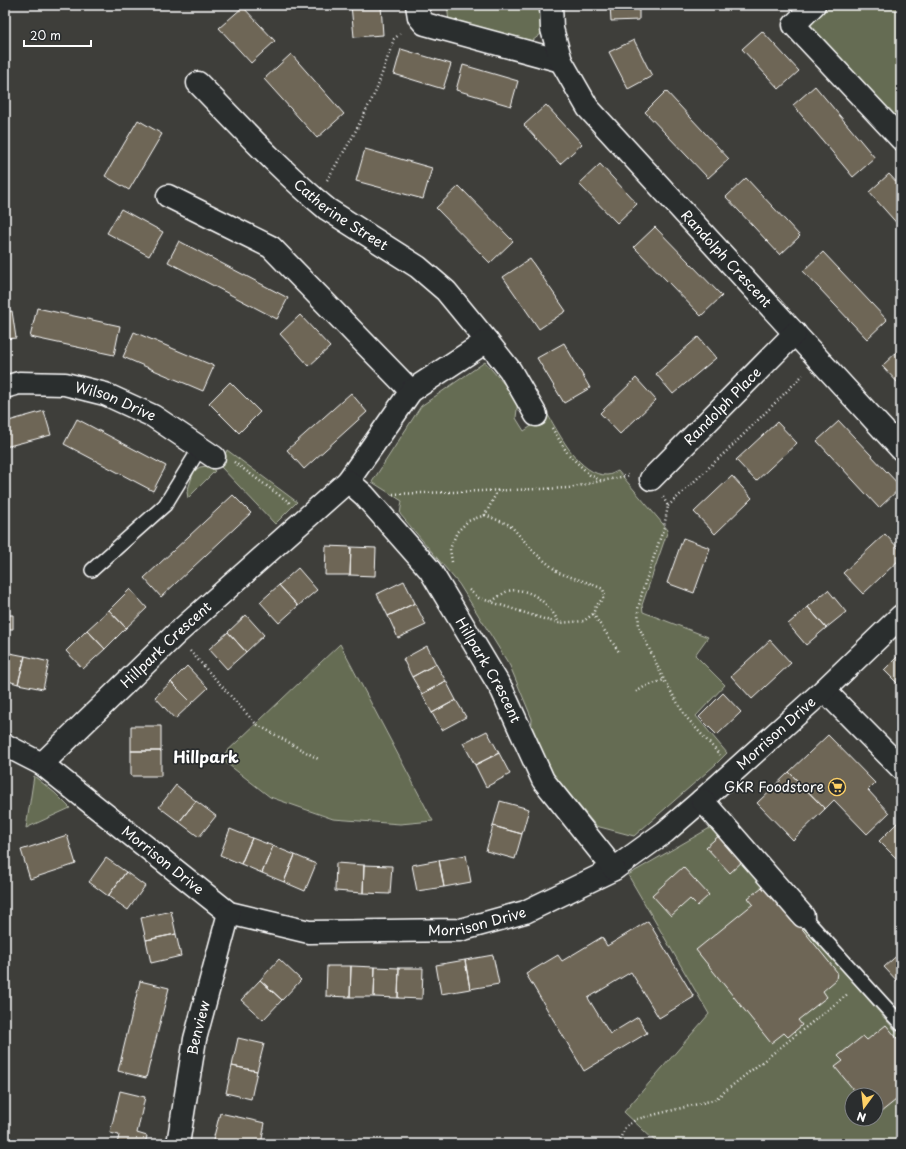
<svg xmlns="http://www.w3.org/2000/svg" width="906" height="1149" viewBox="0 0 906 1149" font-family="'Playpen Sans',sans-serif">
<style>
.green{fill:#656c52;stroke:#b2b6a8;fill-rule:evenodd}
.building{fill:#6e6656;stroke:#fff}
.lines{fill:none;stroke-linecap:round;stroke-linejoin:round}
.lane-casing{stroke:#fff;stroke-width:16}
.street-casing{stroke:#fff;stroke-width:25}
.path{stroke:#fff;stroke-width:2.5;stroke-dasharray:1 3;stroke-linecap:butt}
.lane{stroke:#2a2d2e;stroke-width:13}
.street{stroke:#2a2d2e;stroke-width:22}
.labels{text-anchor:middle;stroke-width:3.5;stroke-linejoin:round;paint-order:stroke}
.street-label{font-size:14px;fill:#fff;stroke:#2a2d2e}
.poi-label{font-size:14px;fill:#fff;stroke:#2a2d2e;text-anchor:end}
.quarter-label{font-size:16px;font-weight:bold;fill:#fff;stroke:#2a2d2e}
</style>
<rect width="100%" height="100%" fill="#3e3e3a"/>
<filter id="ink" filterUnits="userSpaceOnUse"><feTurbulence type="fractalNoise" baseFrequency=".025" numOctaves="2"/><feDisplacementMap in="SourceGraphic" scale="8" xChannelSelector="R" yChannelSelector="G"/><feConvolveMatrix kernelMatrix="1 2 1 2 8 2 1 2 1" color-interpolation-filters="sRGB"/></filter>
<g filter="url(#ink)">
<!-- green -->
<path class="green" d="M 447,5 L 539,5 L 543,24 L 541,34 L 532,41 L 449,22 Z
M 831,5 L 901,5 L 901,128 L 806,28 Z
M 485,362 L 518,400 L 516,418 L 524,431 L 548,415 C 560,435 580,476 607,475 C 611,475 615,472 618,471 L 668,530 L 642,605 L 643,612 L 708,637 L 695,655 L 725,685 L 696,716 L 727,753 L 715,765 L 634,836 L 596,826 L 550,770 L 531,735 L 532,719 L 510,666 L 459,584 L 400,514 L 402,501 L 372,482 L 421,406 Z
M 227,450 L 297,502 L 275,524 L 220,466 Z
M 207,466 L 215,471 L 188,498 L 187,492 L 194,471 L 200,467 Z
M 340,644 L 433,821 L 400,824 L 333,819 L 270,797 L 220,758 Z
M 34,776 L 55,793 L 70,808 L 26,828 Z
M 715,825 L 901,1037 L 901,1144 L 658,1144 L 624,1112 L 709,1014 L 628,875 ZM 852,1095 L 876,1095 L 876,1119 L 852,1119 Z"/>
<!-- building -->
<path class="building" d="M 351,5 L 381,5 L 383,35 L 354,37 Z
M 610,5 L 639,5 L 639,20 L 611,21 Z
M 243,7 L 275,41 L 251,63 L 219,28 Z
M 762,31 L 799,71 L 779,89 L 742,49 Z
M 634,40 L 652,76 L 628,89 L 609,52 Z
M 401,49 L 451,64 L 443,89 L 394,74 Z
M 291,54 L 344,114 L 317,138 L 264,79 Z
M 463,65 L 518,81 L 511,106 L 456,90 Z
M 815,86 L 875,158 L 853,177 L 793,105 Z
M 666,91 L 729,159 L 708,178 L 645,112 Z
M 546,105 L 582,144 L 560,164 L 524,125 Z
M 138,120 L 162,134 L 129,190 L 105,176 Z
M 365,149 L 432,168 L 423,199 L 356,181 Z
M 600,164 L 637,204 L 617,223 L 579,184 Z
M 889,174 L 901,187 L 901,228 L 869,192 Z
M 746,178 L 800,236 L 780,255 L 726,197 Z
M 459,186 L 513,241 L 490,263 L 436,208 Z
M 121,209 L 163,232 L 149,256 L 107,233 Z
M 655,227 L 722,296 L 701,316 L 634,247 Z
M 179,241 L 288,298 L 277,319 L 168,262 Z
M 823,252 L 887,320 L 867,339 L 803,271 Z
M 530,259 L 566,311 L 539,329 L 503,277 Z
M 37,308 L 120,326 L 114,355 L 30,337 Z
M 12,311 L 16,338 L 5,339 L 5,312 Z
M 300,315 L 330,347 L 309,366 L 280,334 Z
M 134,332 L 214,366 L 203,391 L 123,357 Z
M 698,337 L 716,358 L 673,394 L 656,374 Z
M 564,343 L 590,388 L 564,403 L 537,358 Z
M 901,348 L 901,386 L 882,366 Z
M 636,378 L 656,400 L 620,434 L 600,413 Z
M 230,382 L 260,412 L 239,433 L 209,403 Z
M 351,393 L 367,412 L 304,469 L 287,450 Z
M 44,411 L 51,435 L 5,447 L 5,422 Z
M 77,419 L 166,466 L 153,491 L 64,444 Z
M 839,421 L 901,487 L 879,508 L 817,441 Z
M 777,422 L 797,443 L 756,481 L 736,460 Z
M 732,476 L 752,498 L 715,534 L 694,512 Z
M 233,495 L 251,513 L 161,597 L 144,578 Z
M 885,534 L 901,551 L 901,558 L 863,594 L 843,573 Z
M 683,538 L 710,548 L 694,593 L 667,583 Z
M 326,546 L 351,547 L 350,575 L 325,575 Z
M 351,547 L 376,548 L 375,576 L 350,575 Z
M 5,566 L 6,615 L 13,615 L 13,629 L 5,629 Z
M 298,568 L 317,590 L 298,606 L 279,585 Z
M 404,581 L 415,603 L 388,616 L 377,594 Z
M 279,585 L 298,606 L 279,623 L 260,602 Z
M 130,589 L 147,608 L 126,628 L 109,610 Z
M 828,590 L 846,612 L 826,628 L 808,607 Z
M 415,603 L 426,625 L 398,638 L 388,616 Z
M 808,607 L 826,628 L 806,645 L 788,624 Z
M 109,610 L 126,628 L 105,649 L 87,630 Z
M 246,615 L 264,635 L 246,652 L 228,632 Z
M 87,630 L 105,649 L 83,669 L 66,651 Z
M 228,632 L 246,652 L 227,669 L 209,649 Z
M 770,640 L 791,663 L 752,699 L 731,676 Z
M 427,646 L 436,664 L 412,677 L 403,659 Z
M 5,652 L 25,656 L 18,684 L 5,680 Z
M 901,653 L 901,687 L 884,670 Z
M 25,656 L 49,662 L 43,689 L 18,684 Z
M 436,664 L 446,681 L 422,694 L 412,677 Z
M 187,666 L 208,688 L 192,703 L 171,682 Z
M 446,681 L 456,700 L 432,713 L 422,694 Z
M 171,682 L 192,703 L 175,719 L 155,697 Z
M 723,693 L 741,712 L 717,735 L 699,717 Z
M 456,700 L 466,717 L 442,730 L 432,713 Z
M 131,726 L 161,726 L 161,751 L 131,751 Z
M 487,731 L 499,753 L 475,765 L 463,743 Z
M 828,735 L 875,783 L 868,790 L 889,813 L 867,834 L 834,800 L 825,809 L 789,772 Z
M 131,751 L 161,751 L 161,776 L 131,776 Z
M 499,753 L 510,774 L 486,787 L 475,765 Z
M 789,772 L 825,809 L 793,840 L 757,803 Z
M 176,785 L 196,801 L 179,822 L 159,807 Z
M 196,801 L 216,816 L 199,837 L 179,822 Z
M 500,801 L 529,809 L 522,834 L 493,826 Z
M 900,820 L 901,821 L 901,863 L 879,841 Z
M 493,826 L 522,834 L 515,859 L 486,851 Z
M 230,829 L 252,838 L 241,864 L 220,855 Z
M 721,834 L 745,859 L 730,873 L 706,847 Z
M 67,835 L 76,864 L 30,879 L 21,850 Z
M 252,838 L 273,846 L 262,873 L 241,864 Z
M 273,846 L 295,855 L 284,882 L 262,873 Z
M 295,855 L 316,864 L 305,891 L 284,882 Z
M 466,855 L 471,882 L 444,887 L 439,860 Z
M 106,858 L 126,872 L 108,896 L 89,882 Z
M 439,860 L 444,887 L 417,891 L 412,865 Z
M 336,863 L 364,865 L 363,893 L 335,891 Z
M 364,865 L 392,866 L 390,894 L 363,893 Z
M 683,867 L 709,895 L 697,906 L 690,899 L 671,916 L 652,895 Z
M 126,872 L 145,886 L 128,910 L 108,896 Z
M 766,884 L 837,972 L 836,980 L 823,991 L 827,997 L 798,1020 L 802,1025 L 788,1037 L 784,1033 L 771,1043 L 696,950 L 753,904 L 748,898 Z
M 171,911 L 176,934 L 146,940 L 141,918 Z
M 648,921 L 694,997 L 659,1018 L 631,972 L 588,998 L 610,1034 L 638,1017 L 647,1033 L 584,1071 L 526,974 L 558,955 L 562,961 L 602,937 L 607,946 Z
M 176,934 L 181,956 L 151,963 L 146,940 Z
M 901,952 L 901,985 L 884,967 Z
M 493,955 L 499,984 L 470,989 L 465,960 Z
M 279,959 L 301,980 L 282,1000 L 260,980 Z
M 465,960 L 470,989 L 441,994 L 436,965 Z
M 327,966 L 351,966 L 350,997 L 326,996 Z
M 351,966 L 375,967 L 374,997 L 350,997 Z
M 375,967 L 399,968 L 398,998 L 374,997 Z
M 399,968 L 423,968 L 422,999 L 398,998 Z
M 260,980 L 282,1000 L 263,1020 L 241,1000 Z
M 140,981 L 169,988 L 146,1078 L 118,1071 Z
M 886,1025 L 901,1043 L 901,1096 L 876,1116 L 876,1095 L 858,1095 L 835,1067 L 843,1061 L 838,1056 L 863,1036 L 867,1040 Z
M 238,1038 L 264,1044 L 257,1071 L 232,1066 Z
M 232,1066 L 257,1071 L 251,1099 L 226,1093 Z
M 120,1091 L 145,1097 L 137,1133 L 147,1136 L 145,1144 L 117,1144 L 119,1135 L 110,1133 Z
M 220,1113 L 265,1123 L 261,1144 L 212,1144 Z"/>
<g class="lines">
<!-- lane casing -->
<g class="lane-casing">
<path id="lane" d="M 92,570 L 165,505 L 200,448
M 803,916 L 901,1024"/>
</g>
<!-- street casing -->
<g class="street-casing">
<g id="street">
<path d="M 417,5 L 419,17 L 425,24 L 561,61"/>
<path id="s1" d="M 551,5 L 552,29 L 561,61 L 588,108 L 901,449"/>
<path d="M 814,5 L 794,25 L 901,139"/>
<path id="s2" d="M 198,83 C 240,126 281,171 327,209 L 418,267 L 446,291 L 487,341"/>
<path d="M 168,196 L 271,247 L 411,391"/>
<path id="s3" d="M 5,387 L 19,383 L 65,384 L 105,394 L 153,416 L 214,457"/>
<path id="s4" d="M 651,479 L 795,333"/>
<path d="M 348,481 L 411,391 L 487,341 L 510,370 L 536,415"/>
<path d="M 824,690 L 901,768"/>
<path id="s5" d="M 5,745 L 42,764 L 229,913 L 309,932 L 460,930 L 525,912 L 614,869 L 665,832 L 702,800 L 824,690 L 901,616"/>
<path id="s6" d="M 42,764 L 175,635 L 348,481 L 364,495 L 430,570 L 502,690 L 543,780 L 614,869"/>
<path d="M 702,800 L 803,916"/>
<path id="s7" d="M 178,1144 L 195,1039 L 229,913"/>
</g>
</g>
<!-- path -->
<path class="path" d="M 327,180 L 352,138 L 376,91 L 394,39 L 402,32
M 552,428 L 568,454 L 590,475 L 602,481 L 630,475
M 234,462 L 290,503
M 393,494 L 569,488 L 601,481
M 663,497 L 668,506 L 664,527 L 643,589 L 638,609 L 639,627 L 664,680 L 686,717 L 720,755
M 668,506 L 734,444 L 803,375
M 452,562 L 450,549 L 457,532 L 468,521 L 485,515 L 498,490
M 469,590 L 479,598 L 550,621 L 559,623 L 584,621 L 593,614 L 596,606 L 605,596 L 603,589 L 589,583 L 559,573 L 535,553 L 510,525 L 485,515
M 492,601 C 497,598 503,593 508,591 C 531,586 550,605 559,623
M 593,614 L 619,652
M 190,651 L 256,724 L 320,760
M 636,692 L 644,687 L 664,680
M 620,1144 L 621,1137 L 625,1127 L 637,1119 L 714,1100 L 849,993"/>
<!-- lane -->
<use href="#lane" class="lane"/>
<!-- street -->
<use href="#street" class="street"/>
</g>
</g>
<!-- icons -->
<defs>
<g id="supermarket-ring" transform="scale(0.9)"><circle r="9.5" fill="#2a2d2e" stroke="#ffd166" stroke-width="1.5"/><path d="M-6-5.5h2.5l.6 2H6L4.5 2H-2.5L-4.4-4H-6ZM-1.5 3.2a1.3 1.3 0 1 0 .1 0ZM3 3.2a1.3 1.3 0 1 0 .1 0Z" fill="#ffd166"/></g>
</defs>
<g fill-rule="evenodd">
<use href="#supermarket-ring" x="837" y="787"/>
</g>
<g class="labels">
<!-- street labels -->
<g class="street-label">
<text dy="5" stroke="none"><textPath href="#s2" startOffset="195">Catherine Street</textPath></text>
<text dy="5" stroke="none"><textPath href="#s1" startOffset="316">Randolph Crescent</textPath></text>
<text dy="5" stroke="none"><textPath href="#s3" startOffset="114">Wilson Drive</textPath></text>
<text dy="5" stroke="none"><textPath href="#s4" startOffset="102">Randolph Place</textPath></text>
<text dy="5" stroke="none"><textPath href="#s6" startOffset="172">Hillpark Crescent</textPath></text>
<text dy="5" stroke="none"><textPath href="#s6" startOffset="654">Hillpark Crescent</textPath></text>
<text dy="5" stroke="none"><textPath href="#s5" startOffset="892">Morrison Drive</textPath></text>
<text dy="5" stroke="none"><textPath href="#s5" startOffset="196">Morrison Drive</textPath></text>
<text dy="5" stroke="none"><textPath href="#s5" startOffset="532">Morrison Drive</textPath></text>
<text dy="5" stroke="none"><textPath href="#s7" startOffset="118">Benview</textPath></text>
</g>
<!-- poi labels -->
<g class="poi-label">
<text x="824" y="792">GKR Foodstore</text>
</g>
<!-- quarter labels -->
<g class="quarter-label">
<text x="206" y="763">Hillpark</text>
</g>
</g>
<!-- margin -->
<rect width="906" height="1149" fill="none" stroke="#2a2d2e" stroke-width="20"/>
<rect x="10" y="10" width="886" height="1129" fill="none" stroke="#fff" stroke-width="1.5" filter="url(#ink)"/>
<!-- north arrow -->
<g transform="translate(864 1107) rotate(195)"><circle r="19" fill="#2a2d2e" stroke="#7f8182"/>
<path d="M0-3L7 15L0 10L-7 15Z" fill="#ffd166"/>
<text y="-6" font-size="11" font-weight="bold" text-anchor="middle" fill="#ffffff">N</text>
</g>
<!-- scale -->
<path d="M24 40v6h67v-6" fill="none" stroke="#ffffff" stroke-width="2"/>
<text x="30" y="40" font-size="12" fill="#ffffff" stroke="#2a2d2e" stroke-width="3" paint-order="stroke">20 m</text>
</svg>
